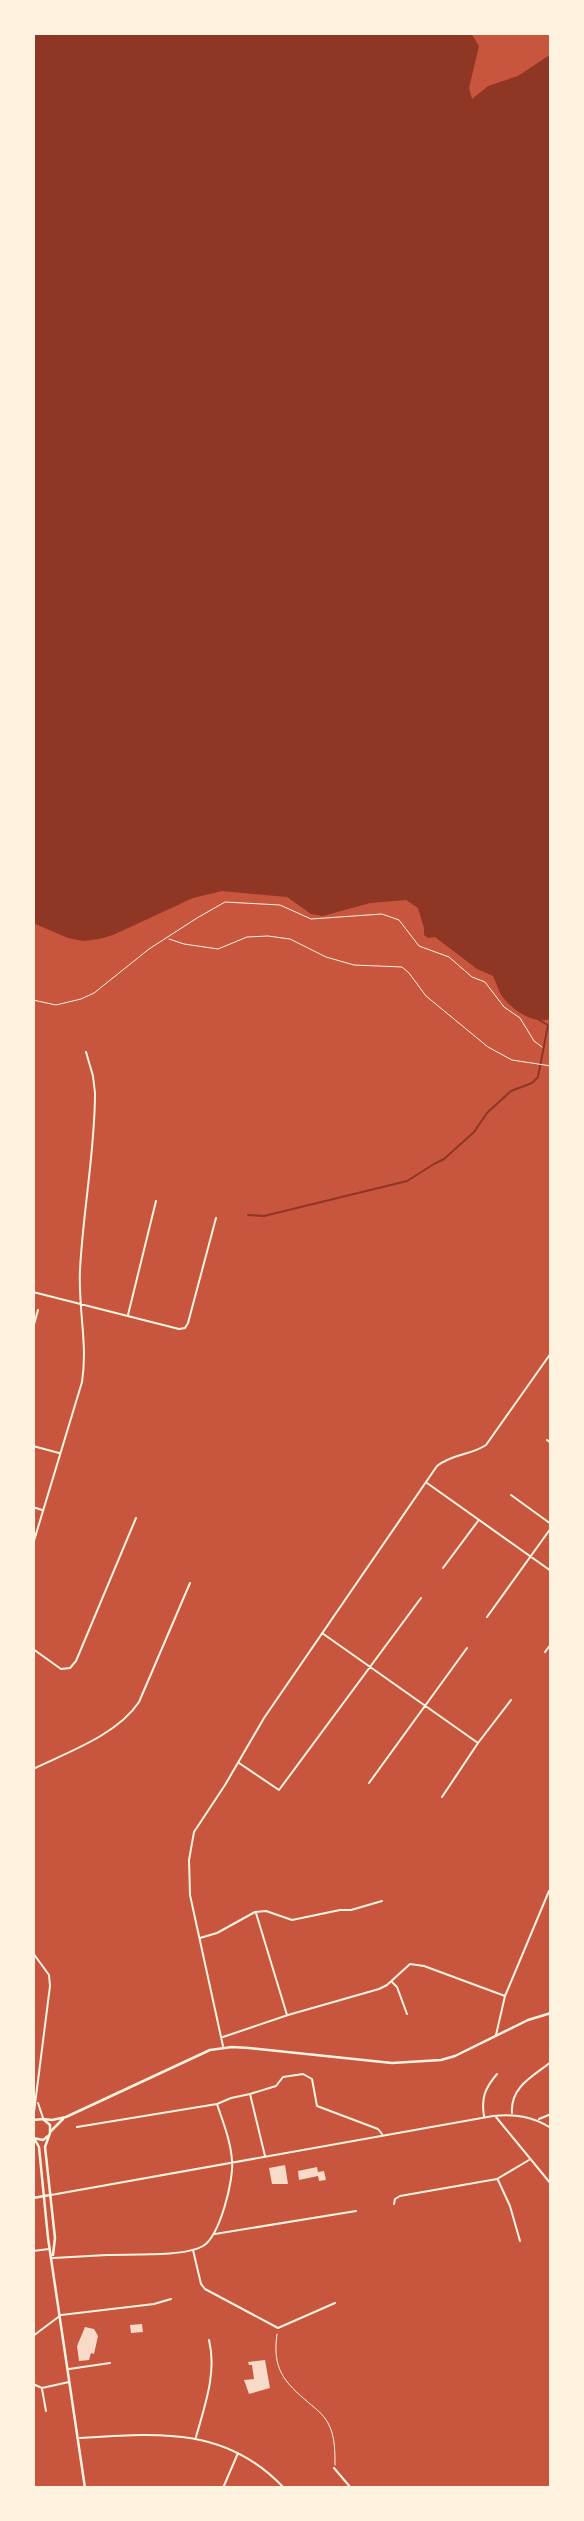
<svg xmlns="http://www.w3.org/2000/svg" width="584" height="2521" viewBox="0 0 584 2521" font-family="Raleway,sans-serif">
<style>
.water{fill:#8f3625}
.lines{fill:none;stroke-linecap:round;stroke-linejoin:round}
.stream{stroke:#8f3625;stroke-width:2}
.building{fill:#f7dbc8}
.path{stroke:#fff3e0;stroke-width:1}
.minor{stroke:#fff3e0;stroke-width:2}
.tertiary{stroke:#fff3e0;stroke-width:2.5}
.secondary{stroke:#fff3e0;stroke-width:2.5}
</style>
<rect width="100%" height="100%" fill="#c8553d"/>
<!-- water -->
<path class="water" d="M 33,33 L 471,33 L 479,46 L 469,88 L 472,99 L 488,86 L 518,76 L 551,54 L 551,1019 C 534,1025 512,1010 502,996 C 498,990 496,982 493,976 L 477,969 L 435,937 L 428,938 L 424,935 L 424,928 L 418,908 L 406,900 L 370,903 L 323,916 L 311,914 L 287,897 L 222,891 L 193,898 L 113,935 L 99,939 L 83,941 L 68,938 L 33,923 Z"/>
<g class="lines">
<!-- stream -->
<path class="stream" d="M 248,1215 L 264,1216 L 407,1181 L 434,1164 L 444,1159 L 474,1132 L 487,1113 L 511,1091 L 532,1083 L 538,1077 L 548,1025 L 539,1020"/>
</g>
<!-- building -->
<path class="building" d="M 285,2165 L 288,2184 L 272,2184 L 269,2168 Z
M 317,2167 L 318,2172 L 324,2171 L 326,2180 L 319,2181 L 318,2176 L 299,2180 L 298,2171 Z
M 142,2324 L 143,2332 L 131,2333 L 130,2325 Z
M 85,2327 L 94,2329 L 98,2336 L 94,2354 L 91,2353 L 89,2360 L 79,2361 L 77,2346 Z
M 265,2360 L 270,2388 L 249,2394 L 244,2380 L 254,2379 L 252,2365 L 249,2365 L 248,2362 Z"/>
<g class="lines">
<!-- path -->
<path class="path" d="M 169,939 L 184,944 L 218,949 L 247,937 L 268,936 L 290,939 L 326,957 L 354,965 L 402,967 L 409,973 L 426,996 L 488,1047 L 512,1060 L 551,1066
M 33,1000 L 56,1005 L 81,999 L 94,993 L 149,949 L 197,918 L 225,902 L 280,905 L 311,919 L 382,914 L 399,920 L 419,946 L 449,957 L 472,977 L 485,982 L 504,1007 L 520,1018 L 534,1041 L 542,1047
M 277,2334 C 272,2369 284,2382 309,2403 C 316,2409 323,2414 328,2423 C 335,2436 335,2450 335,2465"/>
<!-- minor -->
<path class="minor" d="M 33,1292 L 179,1329 L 185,1328 L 188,1323 L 216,1218
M 128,1315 L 156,1201
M 33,1328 L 38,1310
M 547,1440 L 551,1443
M 33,1446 L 59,1453
M 427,1483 L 551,1571
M 511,1495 L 551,1524
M 33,1507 L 42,1510
M 33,1544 L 82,1382 C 88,1344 78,1308 80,1270 C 83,1210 95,1152 95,1093 L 93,1076 L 86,1052
M 443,1568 L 478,1521
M 487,1617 L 551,1528
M 322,1633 L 478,1743
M 33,1649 L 61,1669 L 70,1668 L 76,1661 L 136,1518
M 545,1652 L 551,1644
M 239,1763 L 279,1790 L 421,1598
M 33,1769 C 68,1752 117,1735 139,1702 L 190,1583
M 369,1783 L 467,1648
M 442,1797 L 478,1743 L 511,1700
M 256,1913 L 287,2015
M 200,1938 L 217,1933 L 255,1912 L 266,1911 L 292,1920 L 340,1910 L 351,1910 L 382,1901
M 33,1953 L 49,1975 L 50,1986 L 33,2120
M 392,1982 L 397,1987 L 407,2014
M 496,2035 L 505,1996 L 549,1891
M 223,2037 L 288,2015 L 379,1989 L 387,1985 L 410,1964 L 424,1966 L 505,1996
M 223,2046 L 190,1895 L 189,1860 L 194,1832 L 225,1785 L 264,1718 L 437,1466 C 454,1453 469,1456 486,1445 L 551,1353
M 250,2094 L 276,2086 L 283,2077 L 303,2074 L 312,2079 L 317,2106 L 378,2129 L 382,2134
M 38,2103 L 43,2118
M 217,2104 L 231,2098 L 250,2094 L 265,2156
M 512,2113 C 510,2087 533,2076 551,2062
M 484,2116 C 481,2098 485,2088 497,2074
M 496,2117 L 551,2184
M 539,2119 L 551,2114
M 498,2180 L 510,2206 L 520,2241
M 51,2195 L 493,2116 C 515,2114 532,2116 551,2128
M 394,2204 L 395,2199 L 400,2196 L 497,2179 L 529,2160
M 215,2234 L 356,2211
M 193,2250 L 201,2284 L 205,2289 L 278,2328 L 335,2303
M 33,2251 L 49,2249
M 53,2258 C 71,2257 89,2256 107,2255 C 131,2254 184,2257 203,2246 C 220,2236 234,2179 232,2161 C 231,2142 223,2122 217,2104 L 77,2127
M 33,2336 L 61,2315 L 154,2304 L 171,2299
M 69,2369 L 110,2363
M 33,2384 L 42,2388 L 69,2382
M 42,2389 L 46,2411
M 196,2437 C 205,2405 217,2372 209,2340
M 80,2438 C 157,2433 226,2426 284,2488
M 334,2468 L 351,2488
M 223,2488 L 238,2453"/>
<!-- tertiary -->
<path class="tertiary" d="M 43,2119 L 52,2120 L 66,2117 L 210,2050 L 232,2047 L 249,2048 L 392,2063 L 441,2060 L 455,2056 L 528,2020 L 551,2013
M 51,2131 L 63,2119
M 33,2198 L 50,2195"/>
<!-- secondary -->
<path class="secondary" d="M 33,2120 L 43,2119 L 50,2125 L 50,2133
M 50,2133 L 45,2147 L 55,2238 L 53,2255
M 33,2138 L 43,2140 L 48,2136
M 35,2140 L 39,2147 L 48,2238 L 85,2488"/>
</g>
<!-- border -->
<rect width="584" height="2521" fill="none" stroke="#fff3e0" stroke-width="70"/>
</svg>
